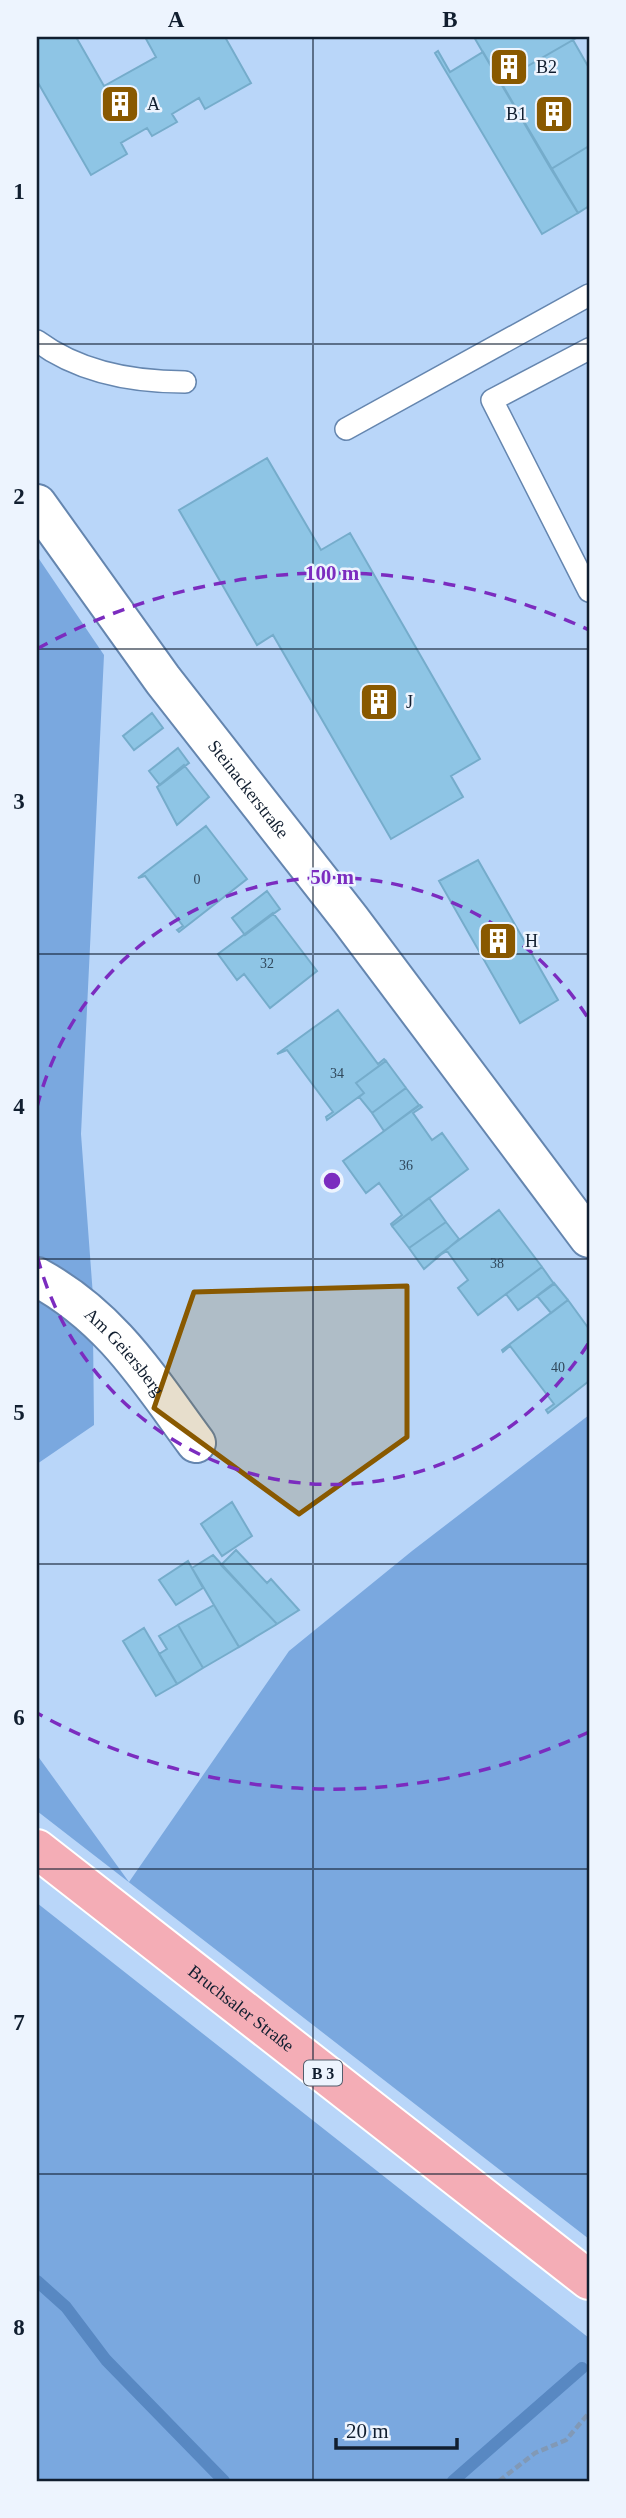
<svg xmlns="http://www.w3.org/2000/svg" width="626" height="2518" viewBox="0 0 626 2518" font-family="'Times New Roman',serif">
<style>
.green{fill:#7aa8df}
.lines{fill:none;stroke-linecap:round;stroke-linejoin:round}
.stream{stroke:#5888c2;stroke-width:12}
.building{fill:#8ec5e5;stroke:#75accb;stroke-width:2}
.service-casing{stroke:#6586af;stroke-width:24}
.minor-casing{stroke:#6586af;stroke-width:42}
.primary-casing{stroke:#fff;stroke-width:42}
.path{stroke:#8199b6;stroke-width:4.5;stroke-dasharray:7 3.5;stroke-linecap:butt}
.service{stroke:#fff;stroke-width:21}
.minor{stroke:#fff;stroke-width:38}
.primary{stroke:#f4adb6;stroke-width:38}
.marked{fill:#895900;fill-opacity:0.2;stroke:#895900;stroke-width:5;stroke-linejoin:round}
.grid{fill:none;stroke:#111e2f;stroke-width:2;stroke-opacity:0.55}
.ring{fill:none;stroke:#7b2cbf;stroke-width:3.5;stroke-dasharray:12 9}
.labels{text-anchor:middle;stroke-width:5;stroke-linejoin:round;paint-order:stroke}
.number-label{font-size:14px;fill:#30485c}
.shield{fill:#edf4fe;stroke:#535e6d;stroke-width:2}
.shield-label{font-size:16px;font-weight:bold;fill:#111e2f}
.poi-label{font-size:18px;fill:#111e2f;stroke:#edf4fe;text-anchor:start}
.street-label{font-size:18px;fill:#111e2f;stroke:#edf4fe}
.centre{fill:#7b2cbf;stroke:#edf4fe;stroke-width:3.5}
.ring-label{font-size:21px;text-anchor:middle;font-weight:bold;fill:#7b2cbf;stroke:#edf4fe;stroke-width:5;stroke-linejoin:round;paint-order:stroke}
.neatline{fill:none;stroke:#111e2f;stroke-width:2.5}
.grid-label{font-size:23px;text-anchor:middle;font-weight:bold;fill:#111e2f}
</style>
<rect width="100%" height="100%" fill="#b9d6f9"/>
<!-- green -->
<path class="green" d="M 37,556 L 104,655 L 81,1134 L 93,1296 L 37,1260 Z
M 37,1291 L 93,1332 L 94,1425 L 37,1464 Z
M 589,1415 L 589,2239 L 37,1811 L 37,1755 L 129,1882 L 289,1651 L 412,1551 Z
M 37,1903 L 589,2338 L 589,2481 L 37,2481 Z"/>
<g class="lines">
<!-- stream -->
<path class="stream" d="M 37,2281 L 66,2307 L 106,2360 L 224,2481
M 453,2481 L 582,2368"/>
</g>
<!-- building -->
<path class="building" d="M 37,37 L 76,37 L 104,86 L 156,57 L 145,37 L 225,37 L 251,83 L 205,109 L 199,98 L 172,114 L 177,122 L 152,136 L 147,128 L 121,143 L 127,154 L 91,175 L 37,81 Z
M 474,37 L 578,37 L 500,82 Z
M 573,40 L 589,68 L 589,146 L 551,169 L 500,82 Z
M 438,51 L 450,72 L 483,52 L 578,213 L 542,234 L 435,53 Z
M 589,146 L 589,206 L 578,213 L 551,169 Z
M 267,458 L 321,550 L 350,533 L 480,759 L 451,776 L 463,797 L 391,839 L 273,635 L 257,645 L 179,510 Z
M 152,713 L 163,728 L 134,750 L 123,736 Z
M 178,748 L 189,763 L 160,785 L 149,771 Z
M 184,765 L 209,797 L 177,825 L 157,787 Z
M 206,826 L 247,879 L 179,932 L 177,930 L 183,926 L 145,876 L 138,878 Z
M 478,860 L 558,1000 L 520,1023 L 439,881 Z
M 267,891 L 280,909 L 245,935 L 232,918 Z
M 273,913 L 317,971 L 270,1008 L 244,974 L 237,980 L 218,954 Z
M 338,1010 L 378,1064 L 384,1059 L 386,1061 L 356,1083 L 364,1093 L 327,1120 L 326,1117 L 333,1112 L 287,1050 L 277,1054 Z
M 386,1061 L 406,1088 L 372,1113 L 359,1097 L 364,1093 L 356,1083 Z
M 406,1088 L 419,1105 L 384,1131 L 372,1113 Z
M 420,1105 L 422,1107 L 413,1113 L 432,1140 L 442,1133 L 468,1169 L 392,1226 L 391,1224 L 402,1215 L 379,1183 L 366,1193 L 343,1161 Z
M 429,1198 L 446,1222 L 409,1248 L 392,1226 Z
M 499,1210 L 542,1267 L 478,1315 L 458,1288 L 468,1280 L 447,1251 L 435,1258 Z
M 446,1222 L 459,1239 L 424,1269 L 409,1248 Z
M 542,1267 L 554,1284 L 518,1310 L 506,1294 Z
M 554,1283 L 568,1300 L 551,1313 L 537,1296 Z
M 568,1300 L 589,1329 L 589,1381 L 548,1413 L 546,1410 L 554,1404 L 510,1346 L 503,1352 L 502,1350 Z
M 232,1502 L 252,1536 L 222,1556 L 201,1524 Z
M 236,1550 L 267,1583 L 271,1579 L 299,1610 L 277,1624 L 221,1565 Z
M 213,1555 L 277,1624 L 239,1647 L 192,1568 Z
M 188,1561 L 203,1588 L 176,1605 L 159,1580 Z
M 214,1605 L 239,1647 L 203,1668 L 178,1625 Z
M 178,1625 L 203,1668 L 177,1684 L 159,1654 L 167,1649 L 159,1636 Z
M 144,1628 L 177,1684 L 156,1696 L 123,1641 Z"/>
<g class="lines">
<!-- service casing -->
<g class="service-casing">
<path id="service" d="M 37,341 C 79,372 134,382 185,382
M 589,349 L 492,400 L 589,591
M 346,429 L 589,295"/>
</g>
<!-- minor casing -->
<g class="minor-casing">
<g id="minor">
<path id="s1" d="M 37,504 L 163,680 L 350,919 L 589,1238"/>
<path id="s2" d="M 37,1277 C 111,1317 148,1378 196,1443"/>
</g>
</g>
<!-- primary casing -->
<g class="primary-casing">
<g id="primary">
<path id="s3" d="M 37,1849 L 589,2280"/>
</g>
</g>
<!-- path -->
<path class="path" d="M 499,2481 L 535,2453 L 566,2440 L 589,2413"/>
<!-- service -->
<use href="#service" class="service"/>
<!-- minor -->
<use href="#minor" class="minor"/>
<!-- primary -->
<use href="#primary" class="primary"/>
</g>
<!-- marked area -->
<path class="marked" d="M 407,1286 L 407,1437 L 299,1514 L 154,1408 L 194,1292 Z"/>
<!-- grid -->
<path class="grid" d="M 313,37 L 313,2481M 37,344 L 589,344M 37,649 L 589,649M 37,954 L 589,954M 37,1259 L 589,1259M 37,1564 L 589,1564M 37,1869 L 589,1869M 37,2174 L 589,2174"/>
<!-- distance rings -->
<g class="ring">
<path d="M588 1344A304 304 0 0 1 37 1255M37 1107A304 304 0 0 1 588 1018"/>
<path d="M589 1732A608 608 0 0 1 37 1713M37 649A608 608 0 0 1 589 630"/>
</g>
<!-- icons -->
<defs>
<g id="building-square" transform="scale(2.0125)"><rect x="-9" y="-9" width="18" height="18" rx="4" fill="#895900" stroke="#edf4fe"/><path d="M-4-6H4V6H1V3H-1V6H-4ZM-2.5-4.3h1.7v1.8h-1.7ZM.8-4.3h1.7v1.8H.8ZM-2.5-1h1.7V.8h-1.7ZM.8-1h1.7V.8H.8Z" fill="#fff"/></g>
</defs>
<g fill-rule="evenodd">
<use href="#building-square" x="509" y="67"/>
<use href="#building-square" x="120" y="104"/>
<use href="#building-square" x="554" y="114"/>
<use href="#building-square" x="379" y="702"/>
<use href="#building-square" x="498" y="941"/>
</g>
<g class="labels">
<!-- number labels -->
<g class="number-label">
<text x="197" y="884">0</text>
<text x="267" y="968">32</text>
<text x="337" y="1078">34</text>
<text x="406" y="1170">36</text>
<text x="497" y="1268">38</text>
<text x="558" y="1372">40</text>
</g>
<!-- shield labels -->
<rect class="shield" x="304" y="2060.5" width="38" height="25" rx="5"/>
<g class="shield-label">
<text x="323" y="2079">B 3</text>
</g>
<!-- poi labels -->
<g class="poi-label">
<text x="536" y="73">B2</text>
<text x="147" y="110">A</text>
<text x="527" y="120" text-anchor="end">B1</text>
<text x="406" y="708">J</text>
<text x="525" y="947">H</text>
</g>
<!-- street labels -->
<g class="street-label">
<text dy="6" stroke="none"><textPath href="#s1" startOffset="355">Steinackerstraße</textPath></text>
<text dy="6" stroke="none"><textPath href="#s2" startOffset="116">Am Geiersberg</textPath></text>
<text dy="6" stroke="none"><textPath href="#s3" startOffset="259">Bruchsaler Straße</textPath></text>
</g>
</g>
<circle cx="332" cy="1181" r="10" class="centre"/>
<g class="ring-label">
<text x="332" y="580">100 m</text>
<text x="332" y="884">50 m</text>
</g>
<!-- border -->
<rect width="626" height="2518" fill="none" stroke="#edf4fe" stroke-width="77"/>
<!-- scale -->
<path d="M336 2438v10h121v-10" fill="none" stroke="#111e2f" stroke-width="3.5"/>
<text x="346" y="2438" font-size="21" fill="#111e2f" stroke="#edf4fe" stroke-width="5" paint-order="stroke">20 m</text>
<rect x="38" y="38" width="550" height="2442" class="neatline"/>
<g class="grid-label">
<text x="176" y="27">A</text>
<text x="450" y="27">B</text>
<text x="19" y="199">1</text>
<text x="19" y="504">2</text>
<text x="19" y="809">3</text>
<text x="19" y="1114">4</text>
<text x="19" y="1420">5</text>
<text x="19" y="1725">6</text>
<text x="19" y="2030">7</text>
<text x="19" y="2335">8</text>
</g>
</svg>
